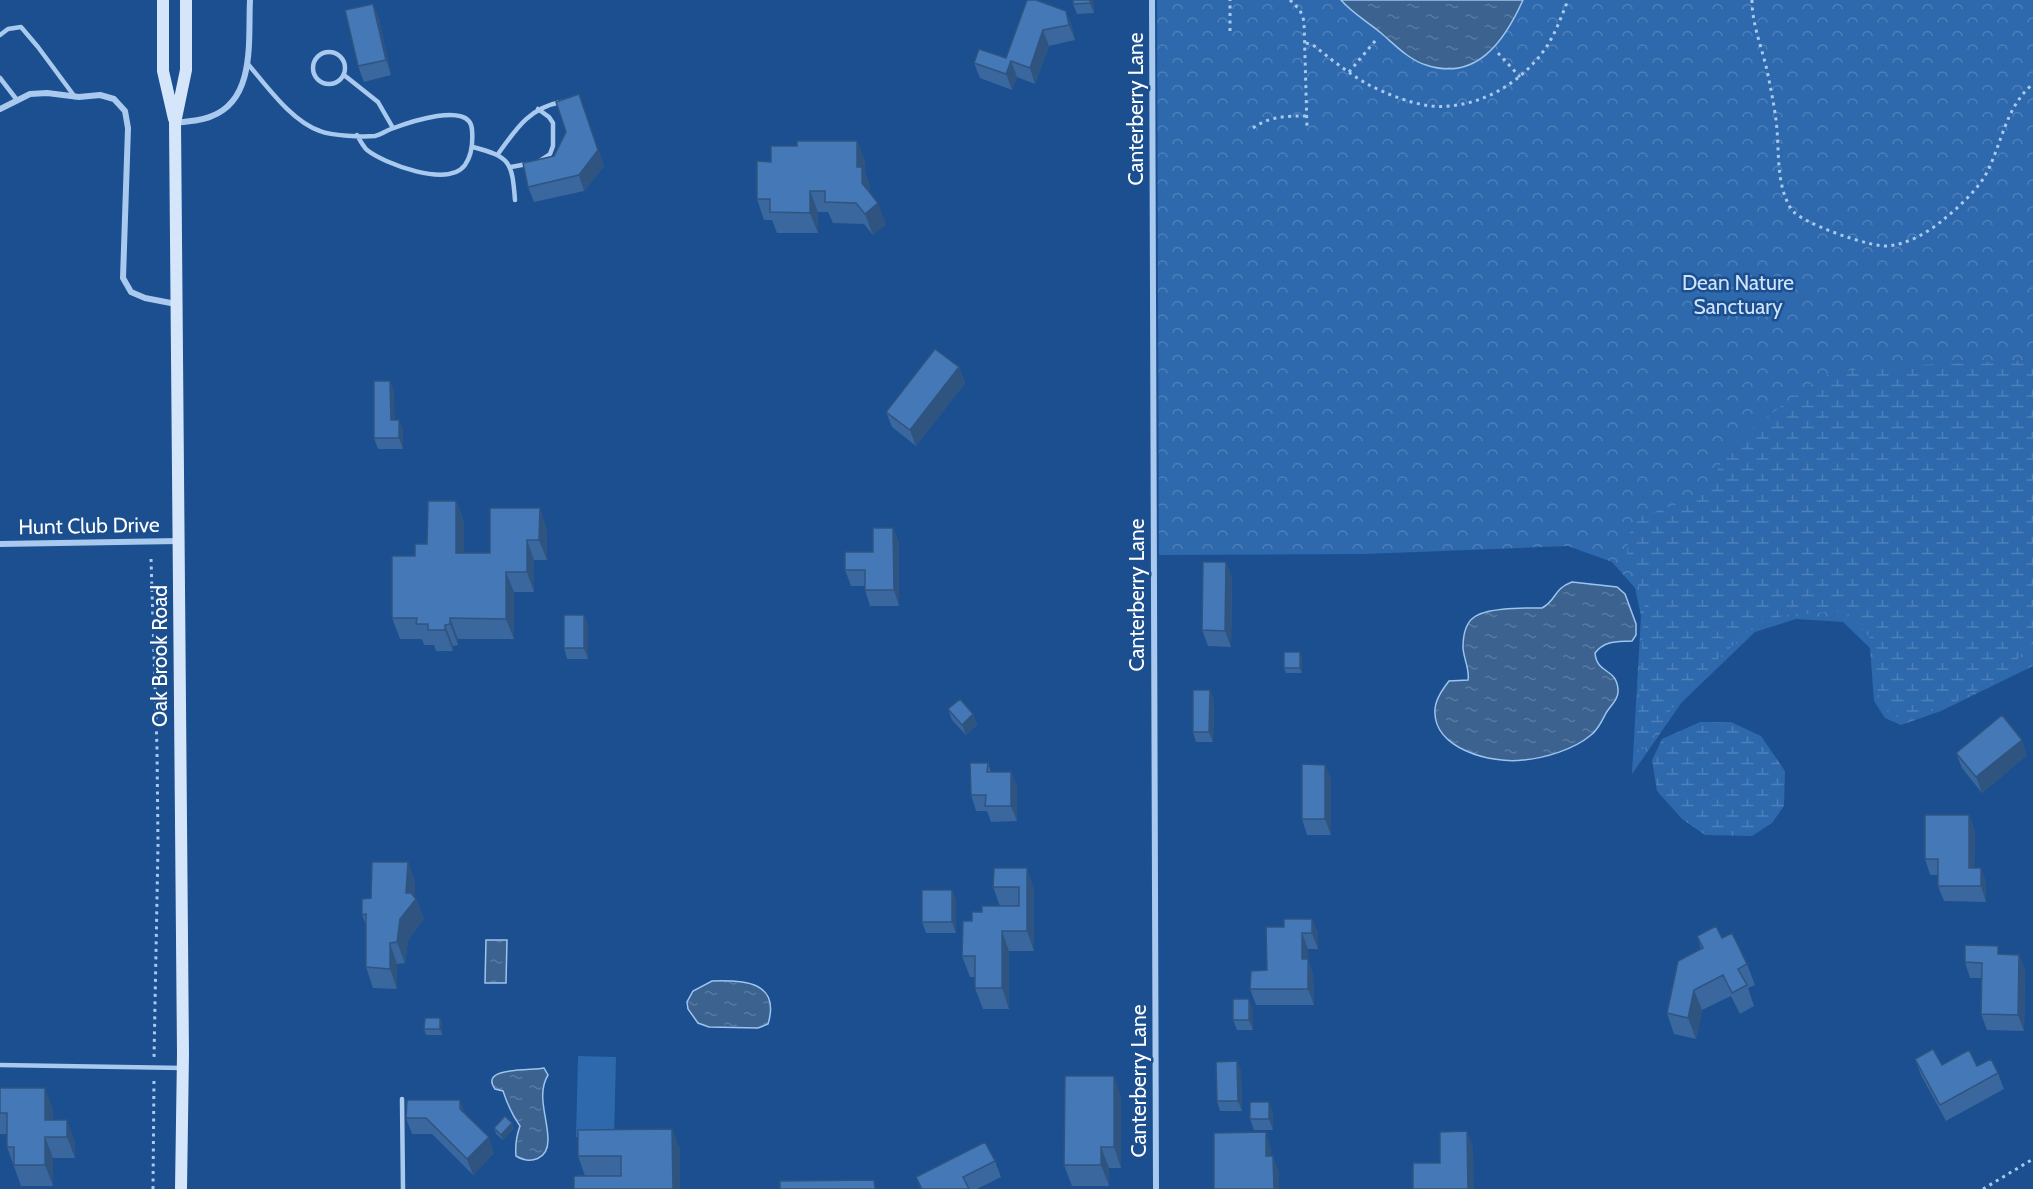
<svg xmlns="http://www.w3.org/2000/svg" width="2033" height="1189" viewBox="0 0 2033 1189" font-family="Cabin,sans-serif">
<style>
.grass{fill:#2e69ad}
.forest{fill:url(#forest-crowns)}
.wetland{fill:url(#wetland-marsh)}
.water{fill:url(#water-ripples);stroke:#9cc4f0;stroke-width:1.5}
.lines{fill:none;stroke-linecap:round;stroke-linejoin:round}
.path{stroke:#a9c9ee;stroke-width:3;stroke-dasharray:3 4.5;stroke-linecap:butt}
.lane{stroke:#a9c9ee;stroke-width:4.5}
.street{stroke:#a9c9ee;stroke-width:6}
.secondary{stroke:#d6e6fa;stroke-width:12}
.wall{fill:#3a679d}
.shaded-wall{fill:#305480}
.building{fill:#4478b7;stroke:#305480;stroke-width:1.5}
.labels{text-anchor:middle;stroke-width:5;stroke-linejoin:round;paint-order:stroke}
.street-label{font-size:21px;fill:#fff;stroke:#1b4f8f}
.park-label{font-size:21px;fill:#cfe3fa;stroke:#1b4f8f}
</style>
<defs>
<pattern id="forest-crowns" width="20" height="18" patternUnits="userSpaceOnUse" patternTransform="scale(1.5)"><rect width="20" height="18" fill="#2e69ad"/><path d="M2 6a3 3 0 1 1 6 0M12 15a3 3 0 1 1 6 0" fill="none" stroke="#4d80b9"/></pattern>
<pattern id="wetland-marsh" width="20" height="14" patternUnits="userSpaceOnUse" patternTransform="scale(1.5)"><rect width="20" height="14" fill="#2e69ad"/><path d="M1 5h8M5 5V1M11 12h8M15 12V8" fill="none" stroke="#4d80b9"/></pattern>
<pattern id="water-ripples" width="26" height="14" patternUnits="userSpaceOnUse" patternTransform="scale(1.5)"><rect width="26" height="14" fill="#3c6290"/><path d="M2 4q2-2 4 0t4 0M15 11q2-2 4 0t4 0" fill="none" stroke="#597aa1"/></pattern>
</defs>
<rect width="100%" height="100%" fill="#1b4f8f"/>
<!-- grass -->
<path class="grass" d="M 578,1056 L 616,1057 L 614,1138 L 576,1137 Z"/>
<!-- forest -->
<path class="forest" d="M 1157,0 L 2033,0 L 2033,666 L 1941,711 L 1901,725 L 1885,718 L 1874,701 L 1870,648 L 1843,622 L 1796,619 L 1755,632 L 1682,702 L 1632,774 L 1641,616 L 1635,588 L 1612,562 L 1568,546 L 1365,554 L 1159,555 Z"/>
<!-- wetland -->
<path class="wetland" d="M 2033,360 L 2033,644 L 2025,648 L 2007,675 L 1954,702 L 1936,707 L 1916,717 L 1905,719 L 1890,715 L 1879,699 L 1871,639 L 1858,623 L 1844,611 L 1786,615 L 1758,623 L 1712,664 L 1681,695 L 1645,748 L 1638,750 L 1636,745 L 1645,599 L 1627,562 L 1628,536 L 1640,517 L 1675,505 L 1711,484 L 1724,456 L 1746,433 L 1791,399 L 1832,372 L 1897,366 Z
M 1700,722 L 1731,722 L 1761,736 L 1785,771 L 1784,806 L 1772,823 L 1752,836 L 1705,835 L 1682,819 L 1657,791 L 1652,760 L 1662,739 Z"/>
<!-- water -->
<path class="water" d="M 1341,0 L 1523,0 C 1505,40 1477,82 1426,65 C 1409,60 1394,44 1381,33 C 1368,22 1352,13 1341,0 Z
M 1572,582 L 1617,587 L 1625,594 L 1636,624 L 1636,635 L 1632,641 C 1617,642 1605,640 1595,653 C 1597,675 1616,667 1618,689 C 1619,699 1611,705 1606,713 C 1602,721 1598,730 1591,735 C 1573,750 1545,758 1523,760 C 1492,764 1432,749 1435,709 C 1436,698 1443,689 1449,681 L 1468,680 C 1470,670 1464,660 1463,648 C 1463,638 1464,625 1473,618 C 1485,607 1525,608 1542,608 C 1557,600 1553,589 1572,582 Z
M 486,940 L 507,940 L 506,983 L 485,983 Z
M 712,981 C 743,980 781,981 768,1024 L 758,1028 L 709,1027 L 698,1023 L 688,1009 L 687,1002 L 693,991 Z
M 544,1068 L 548,1075 C 536,1095 548,1118 548,1140 C 548,1159 531,1165 516,1156 C 515,1145 516,1137 520,1126 C 512,1115 507,1103 503,1091 L 495,1089 C 478,1066 534,1071 544,1068 Z"/>
<g class="lines">
<!-- path -->
<path class="path" d="M 1290,0 L 1300,10 L 1304,21 L 1307,128
M 1752,0 C 1752,26 1763,50 1768,75 C 1771,90 1774,105 1776,120 C 1780,151 1775,182 1791,209 C 1800,223 1872,248 1888,246 C 1908,244 1929,232 1944,219 C 1959,207 1975,192 1985,176 C 2002,145 2005,107 2033,84
M 1230,31 L 1230,0
M 1306,43 L 1313,45 C 1331,59 1349,74 1369,85 C 1387,94 1409,103 1430,106 C 1477,110 1522,84 1547,46 C 1556,32 1562,15 1568,0
M 1498,53 L 1520,77
M 1349,72 L 1376,40
M 1253,128 C 1270,116 1287,116 1307,116
M 151,559 L 157,749 L 158,845 L 154,1058
M 153,1189 L 154,1077
M 1983,1189 L 2033,1159"/>
<!-- lane -->
<path class="lane" d="M 0,35 L 8,29 L 21,27 L 38,47 L 75,97
M313 68a16 16 0 1 1 32 0a16 16 0 1 1-32 0Z
M 247,63 C 267,86 291,121 320,131 C 332,136 362,137 375,136 C 380,135 386,131 391,129 C 407,123 471,100 472,130 C 473,142 472,155 465,165 C 448,188 385,164 367,150 C 363,146 360,140 357,135
M 344,75 L 378,102 L 393,128
M 0,78 L 17,100
M 538,109 L 549,117 L 553,123 L 553,146 L 550,154 L 541,160
M 473,147 C 510,157 512,161 515,200
M 498,154 C 516,129 529,108 561,102
M 511,167 L 527,164
M 0,1065 L 183,1068
M 402,1099 L 403,1189"/>
<!-- street -->
<path class="street" d="M 1152,0 L 1156,1189
M 0,109 L 30,94 L 47,93 L 79,97 L 100,95 L 114,99 L 125,111 L 128,128 L 123,278 L 131,292 L 145,298 L 176,304
M 176,123 C 187,121 202,121 212,116 C 256,99 248,39 250,0
M 0,544 L 178,541"/>
<!-- secondary -->
<path class="secondary" d="M 163,0 L 163,71 L 174,119
M 181,1189 L 183,1054 L 175,123 L 186,70 L 186,0"/>
</g>
<!-- wall -->
<path class="wall" d="M 1093,0 L 1094,13 L 1077,14 L 1073,4 Z
M 373,4 L 379,19 L 391,75 L 364,82 L 358,66 Z
M 1066,11 L 1072,27 L 1075,40 L 1049,46 L 1035,84 L 1017,77 L 1012,90 L 980,78 L 974,63 L 1006,58 Z
M 579,94 L 604,166 L 584,191 L 534,202 L 528,187 L 554,156 L 566,132 Z
M 857,141 L 865,162 L 865,173 L 870,187 L 870,193 L 886,224 L 873,235 L 864,224 L 833,223 L 828,212 L 818,212 L 818,233 L 777,233 L 772,220 L 764,220 L 757,199 L 771,162 L 797,146 Z
M 959,367 L 965,383 L 916,446 L 892,427 L 886,412 Z
M 390,381 L 394,392 L 394,420 L 399,420 L 403,431 L 403,449 L 378,449 L 374,438 Z
M 456,501 L 464,522 L 464,553 L 490,553 L 547,529 L 547,560 L 534,560 L 534,592 L 514,592 L 514,639 L 458,639 L 458,645 L 453,646 L 453,651 L 436,651 L 434,645 L 424,645 L 422,639 L 400,639 L 392,618 L 415,556 L 427,544 Z
M 893,528 L 899,544 L 899,606 L 870,606 L 865,590 L 865,586 L 851,586 L 845,570 L 873,552 Z
M 1226,562 L 1232,578 L 1231,647 L 1208,646 L 1202,630 Z
M 584,615 L 588,626 L 588,659 L 567,659 L 564,648 Z
M 1302,657 L 1302,673 L 1286,673 L 1284,668 Z
M 1210,690 L 1214,701 L 1213,742 L 1196,742 L 1193,732 Z
M 948,709 L 973,714 L 977,725 L 966,735 L 952,720 Z
M 1956,753 L 2027,755 L 1982,793 L 1962,768 Z
M 988,763 L 991,772 L 1011,772 L 1017,787 L 1017,821 L 991,822 L 987,811 L 976,811 L 971,795 Z
M 1325,765 L 1331,780 L 1331,835 L 1307,835 L 1302,819 Z
M 1969,815 L 1975,831 L 1974,868 L 1981,868 L 1986,884 L 1986,902 L 1944,901 L 1938,886 L 1938,875 L 1930,875 L 1925,859 Z
M 408,862 L 415,883 L 415,897 L 424,919 L 408,940 L 405,963 L 397,964 L 397,989 L 373,988 L 366,967 L 366,925 L 362,915 L 371,898 Z
M 994,868 L 1034,889 L 1034,951 L 1009,951 L 1009,1009 L 983,1009 L 975,988 L 975,977 L 970,977 L 962,956 L 972,921 L 982,912 L 1000,906 L 993,887 Z
M 952,890 L 956,901 L 956,933 L 926,933 L 922,922 Z
M 1312,919 L 1318,934 L 1318,949 L 1308,949 L 1308,960 L 1313,975 L 1314,1005 L 1256,1005 L 1250,989 L 1267,970 L 1284,927 Z
M 1697,936 L 1722,938 L 1747,964 L 1755,985 L 1748,988 L 1754,1006 L 1740,1014 L 1731,996 L 1702,1010 L 1696,1039 L 1674,1034 L 1667,1013 L 1701,949 Z
M 2001,954 L 2019,955 L 2025,970 L 2024,1031 L 1987,1030 L 1981,1014 L 1982,978 L 1970,978 L 1965,962 Z
M 1253,1009 L 1253,1030 L 1237,1030 L 1233,1020 Z
M 442,1023 L 442,1035 L 426,1035 L 424,1029 Z
M 1915,1059 L 1942,1065 L 1998,1073 L 2004,1089 L 1946,1121 L 1921,1075 Z
M 1237,1061 L 1241,1072 L 1242,1111 L 1220,1111 L 1217,1101 Z
M 0,1088 L 53,1109 L 53,1120 L 75,1141 L 75,1158 L 53,1158 L 53,1186 L 21,1186 L 7,1147 L 7,1134 L 0,1134 Z
M 1121,1097 L 1121,1168 L 1109,1168 L 1109,1186 L 1072,1186 L 1064,1165 Z
M 1273,1113 L 1273,1130 L 1254,1130 L 1250,1119 Z
M 465,1114 L 494,1153 L 473,1175 L 432,1134 L 412,1134 L 406,1118 Z
M 512,1123 L 514,1128 L 503,1140 L 496,1134 L 494,1128 Z
M 672,1129 L 680,1150 L 680,1189 L 585,1176 L 578,1156 Z
M 995,1161 L 1001,1177 L 977,1189 L 921,1189 L 916,1177 Z"/>
<!-- shaded-wall -->
<path class="shaded-wall" d="M 1090,0 L 1093,0 L 1094,13 L 1090,3 Z
M 373,4 L 379,19 L 391,75 L 386,60 Z
M 1066,11 L 1072,27 L 1075,40 L 1069,25 Z
M 1043,30 L 1049,46 L 1035,84 L 1030,68 Z
M 1011,61 L 1017,77 L 1012,90 L 1006,74 Z
M 579,94 L 604,166 L 584,191 L 579,175 Z
M 857,141 L 865,162 L 865,173 L 870,187 L 870,204 L 857,167 Z
M 810,191 L 818,212 L 818,233 L 810,213 Z
M 878,203 L 886,224 L 873,235 L 865,214 Z
M 959,367 L 965,383 L 916,446 L 910,430 Z
M 390,381 L 394,392 L 395,431 L 391,420 Z
M 399,420 L 403,431 L 403,449 L 399,438 Z
M 456,501 L 464,522 L 464,573 L 456,553 Z
M 540,508 L 547,529 L 547,560 L 539,540 Z
M 893,528 L 899,544 L 899,606 L 894,590 Z
M 527,540 L 534,560 L 534,592 L 527,572 Z
M 1226,562 L 1232,578 L 1231,647 L 1225,631 Z
M 506,572 L 514,592 L 514,639 L 506,619 Z
M 584,615 L 588,626 L 588,659 L 584,648 Z
M 450,618 L 458,639 L 458,645 L 450,624 Z
M 445,625 L 453,646 L 453,651 L 445,630 Z
M 1300,652 L 1302,657 L 1302,673 L 1300,668 Z
M 1210,690 L 1214,701 L 1213,742 L 1209,732 Z
M 973,714 L 977,725 L 966,735 L 962,725 Z
M 2022,740 L 2027,755 L 1982,793 L 1976,777 Z
M 1325,765 L 1331,780 L 1331,835 L 1325,819 Z
M 1011,772 L 1017,787 L 1017,821 L 1011,806 Z
M 1969,815 L 1975,831 L 1974,883 L 1969,868 Z
M 408,862 L 415,883 L 415,901 L 416,899 L 424,919 L 408,940 L 405,963 L 397,942 L 400,919 L 406,893 Z
M 1027,868 L 1034,889 L 1034,951 L 1027,931 Z
M 1981,868 L 1986,884 L 1986,902 L 1981,886 Z
M 952,890 L 956,901 L 956,933 L 952,922 Z
M 1312,919 L 1318,934 L 1318,949 L 1312,933 Z
M 1002,931 L 1009,951 L 1009,1009 L 1002,988 Z
M 1302,933 L 1308,949 L 1308,960 L 1313,975 L 1314,1005 L 1308,989 L 1302,959 Z
M 390,943 L 397,964 L 397,989 L 390,969 Z
M 2019,955 L 2025,970 L 2024,1031 L 2018,1015 Z
M 1694,990 L 1702,1010 L 1696,1039 L 1688,1018 Z
M 1249,999 L 1253,1009 L 1253,1030 L 1249,1020 Z
M 440,1018 L 442,1023 L 442,1035 L 440,1029 Z
M 1237,1061 L 1241,1072 L 1242,1111 L 1238,1101 Z
M 1114,1076 L 1121,1097 L 1121,1168 L 1114,1147 Z
M 45,1088 L 53,1109 L 53,1137 L 45,1120 Z
M 460,1100 L 466,1116 L 460,1109 Z
M 1269,1102 L 1273,1113 L 1273,1130 L 1269,1119 Z
M 67,1120 L 75,1141 L 75,1158 L 67,1137 Z
M 512,1123 L 514,1128 L 503,1140 L 501,1135 Z
M 672,1129 L 680,1150 L 680,1189 L 673,1189 Z
M 1467,1131 L 1473,1147 L 1474,1189 L 1468,1189 Z
M 1266,1132 L 1271,1148 L 1272,1172 L 1266,1156 Z
M 45,1137 L 53,1158 L 53,1186 L 45,1165 Z
M 489,1137 L 494,1153 L 473,1175 L 467,1159 Z
M 1101,1147 L 1109,1168 L 1109,1186 L 1101,1165 Z
M 1273,1156 L 1279,1172 L 1279,1189 L 1274,1189 Z"/>
<!-- building -->
<path class="building" d="M 1027,0 L 1036,0 L 1066,11 L 1069,25 L 1043,30 L 1030,68 L 1011,61 L 1006,74 L 974,63 L 979,49 L 1006,58 Z
M 1073,0 L 1090,0 L 1090,3 L 1073,4 Z
M 373,4 L 386,60 L 358,66 L 345,10 Z
M 579,94 L 598,150 L 579,175 L 528,187 L 523,163 L 554,156 L 566,132 L 556,102 Z
M 797,141 L 857,141 L 857,167 L 862,167 L 862,183 L 878,203 L 865,214 L 856,203 L 825,202 L 825,191 L 810,191 L 810,213 L 770,212 L 770,199 L 757,199 L 757,161 L 771,162 L 771,146 L 797,146 Z
M 935,349 L 959,367 L 910,430 L 886,412 Z
M 374,381 L 390,381 L 391,420 L 399,420 L 399,438 L 374,438 Z
M 428,501 L 456,501 L 456,553 L 490,553 L 490,508 L 540,508 L 539,540 L 527,540 L 527,572 L 506,572 L 506,619 L 450,618 L 450,624 L 445,625 L 445,630 L 428,630 L 428,624 L 416,624 L 417,618 L 392,618 L 392,556 L 415,556 L 415,544 L 427,544 Z
M 873,528 L 893,528 L 894,590 L 865,590 L 865,570 L 845,570 L 845,552 L 873,552 Z
M 1203,562 L 1226,562 L 1225,631 L 1202,630 Z
M 564,615 L 584,615 L 584,648 L 564,648 Z
M 1284,652 L 1300,652 L 1300,668 L 1284,668 Z
M 1193,690 L 1210,690 L 1209,732 L 1193,732 Z
M 960,699 L 973,714 L 962,725 L 948,709 Z
M 2002,715 L 2022,740 L 1976,777 L 1956,753 Z
M 970,763 L 988,763 L 987,772 L 1011,772 L 1011,806 L 985,806 L 986,795 L 971,795 Z
M 1302,764 L 1325,765 L 1325,819 L 1302,819 Z
M 1925,815 L 1969,815 L 1969,868 L 1981,868 L 1981,886 L 1938,886 L 1938,859 L 1925,859 Z
M 372,862 L 408,862 L 406,893 L 411,893 L 416,899 L 400,919 L 397,942 L 390,943 L 390,969 L 366,967 L 366,914 L 362,915 L 362,899 L 371,898 Z
M 994,868 L 1027,868 L 1027,931 L 1002,931 L 1002,988 L 975,988 L 975,956 L 962,956 L 963,921 L 972,921 L 972,912 L 982,912 L 982,906 L 1019,906 L 1019,887 L 993,887 Z
M 922,890 L 952,890 L 952,922 L 922,922 Z
M 1284,919 L 1312,919 L 1312,933 L 1302,933 L 1302,959 L 1308,959 L 1308,989 L 1250,989 L 1251,971 L 1267,970 L 1266,927 L 1284,927 Z
M 1716,926 L 1722,938 L 1732,933 L 1747,964 L 1738,969 L 1747,985 L 1732,993 L 1723,975 L 1694,990 L 1688,1018 L 1667,1013 L 1678,961 L 1703,948 L 1697,936 Z
M 1965,945 L 1998,946 L 1998,954 L 2019,955 L 2018,1015 L 1981,1014 L 1982,963 L 1965,962 Z
M 1233,999 L 1249,999 L 1249,1020 L 1233,1020 Z
M 425,1018 L 440,1018 L 440,1029 L 424,1029 Z
M 1933,1049 L 1942,1065 L 1969,1050 L 1977,1066 L 1991,1059 L 1998,1073 L 1940,1105 L 1915,1059 Z
M 1237,1061 L 1238,1101 L 1217,1101 L 1216,1062 Z
M 1065,1076 L 1114,1076 L 1114,1147 L 1101,1147 L 1101,1165 L 1064,1165 Z
M 0,1088 L 45,1088 L 45,1120 L 67,1120 L 67,1137 L 45,1137 L 45,1165 L 14,1165 L 14,1147 L 7,1147 L 7,1113 L 0,1113 Z
M 407,1100 L 460,1100 L 460,1109 L 489,1137 L 467,1159 L 426,1118 L 406,1118 Z
M 1250,1102 L 1269,1102 L 1269,1119 L 1250,1119 Z
M 505,1116 L 512,1123 L 501,1135 L 494,1128 Z
M 672,1129 L 673,1189 L 574,1189 L 574,1176 L 621,1176 L 621,1156 L 578,1156 L 578,1130 Z
M 1467,1131 L 1468,1189 L 1413,1189 L 1413,1163 L 1440,1163 L 1440,1132 Z
M 1266,1132 L 1266,1156 L 1273,1156 L 1274,1189 L 1214,1189 L 1214,1133 Z
M 985,1142 L 995,1161 L 963,1177 L 969,1189 L 922,1189 L 916,1177 Z
M 874,1180 L 875,1189 L 780,1189 L 780,1181 Z"/>
<g class="labels">
<!-- street labels -->
<g class="street-label">
<text transform="translate(1136 109) rotate(-90)" y="7">Canterberry Lane</text>
<text transform="translate(89 526) rotate(-1)" y="7">Hunt Club Drive</text>
<text transform="translate(1137 595) rotate(-90)" y="7">Canterberry Lane</text>
<text transform="translate(160 656) rotate(-90)" y="7">Oak Brook Road</text>
<text transform="translate(1139 1081) rotate(-90)" y="7">Canterberry Lane</text>
</g>
<!-- park labels -->
<g class="park-label">
<text x="1738" y="290">Dean Nature<tspan x="1738" dy="24">Sanctuary</tspan></text>
</g>
</g>
</svg>
